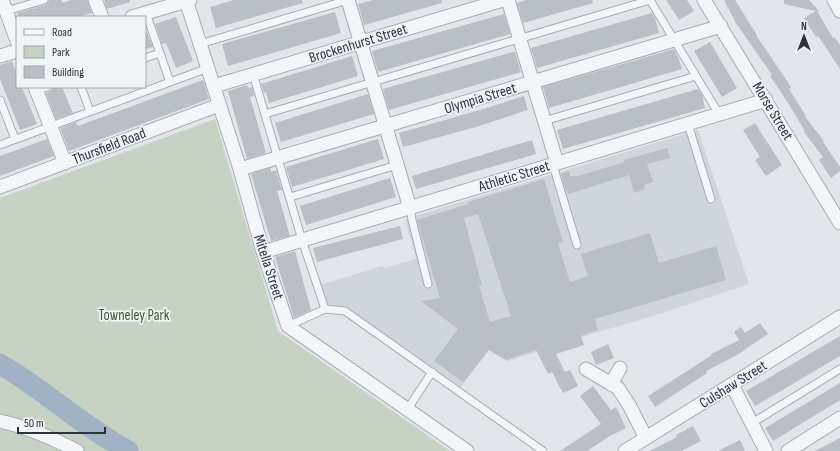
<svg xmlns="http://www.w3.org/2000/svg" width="840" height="451" viewBox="0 0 840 451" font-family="'Sofia Sans Condensed',sans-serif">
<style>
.built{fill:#d0d4db}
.green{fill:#c7d2c4}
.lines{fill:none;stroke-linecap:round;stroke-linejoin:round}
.river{stroke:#a1b2c5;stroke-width:21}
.building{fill:#babec5;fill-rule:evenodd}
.lane-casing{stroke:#a8acb3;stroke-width:9}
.street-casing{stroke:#a8acb3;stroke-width:15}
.lane{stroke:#f4f5f8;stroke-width:7}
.street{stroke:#f4f5f8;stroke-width:13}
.labels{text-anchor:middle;stroke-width:3.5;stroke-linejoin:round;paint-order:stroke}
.street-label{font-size:15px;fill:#2c333f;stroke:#f1f4f7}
.park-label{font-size:15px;fill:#40593b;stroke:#f1f4f7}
</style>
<rect width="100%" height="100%" fill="#e2e5e9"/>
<!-- built -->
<path class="built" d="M 698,130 L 749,284 L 650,317 L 598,332 L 507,361 L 489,350 L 461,387 L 346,307 L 328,306 L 320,285 L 382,266 L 385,268 L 416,259 L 405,219 Z"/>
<!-- green -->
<path class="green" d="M 215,119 L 278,331 L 450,451 L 0,451 L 0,198 Z"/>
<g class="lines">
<!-- river -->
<path class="river" d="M 0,364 C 45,390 82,426 128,451"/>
</g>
<!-- building -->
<path class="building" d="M 49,0 L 61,0 L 62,3 L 72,0 L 87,0 L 92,13 L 77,17 L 19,17 L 17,13 L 45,5 L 48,3 Z
M 104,0 L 130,0 L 130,2 L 107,9 Z
M 234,0 L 302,0 L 303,3 L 216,28 L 210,7 Z
M 373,0 L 442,0 L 442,3 L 364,25 L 358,4 Z
M 527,0 L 592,0 L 593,3 L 523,23 L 517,3 Z
M 666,0 L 687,0 L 694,11 L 679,20 Z
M 724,0 L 735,0 L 757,35 L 756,35 L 791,87 L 789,89 L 806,116 L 805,117 L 824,141 L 823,142 L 840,167 L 840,171 L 831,178 L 819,160 L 823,157 L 804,132 L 805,131 L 788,103 L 770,76 L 772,75 L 736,23 Z
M 784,0 L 809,0 L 820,12 L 817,11 L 833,38 L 834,37 L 840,45 L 840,69 L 818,36 L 816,37 L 804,18 L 816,11 L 784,4 Z
M 335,12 L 341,33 L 228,66 L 222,44 Z
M 652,13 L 655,18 L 659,33 L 537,68 L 531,48 Z
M 504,14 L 510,34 L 378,72 L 372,51 Z
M 176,17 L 193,61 L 176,68 L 166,43 L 162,44 L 155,24 Z
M 145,28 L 153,47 L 145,49 Z
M 710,42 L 737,88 L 722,97 L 694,51 Z
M 674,49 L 678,57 L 682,69 L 549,108 L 543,87 Z
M 513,52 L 515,52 L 521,72 L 389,110 L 383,89 Z
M 352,56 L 358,76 L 269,103 L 266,92 L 264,93 L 261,84 Z
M 12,61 L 17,74 L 17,87 L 22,87 L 37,124 L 20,130 L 0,79 L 0,65 Z
M 203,80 L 209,99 L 69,151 L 60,128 L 76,122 L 78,126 Z
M 247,85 L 248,88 L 252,87 L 254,96 L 250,97 L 266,153 L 247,159 L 228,91 Z
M 54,87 L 62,87 L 73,113 L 56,119 L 46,93 L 50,91 Z
M 698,89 L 702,95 L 705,108 L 563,149 L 557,130 Z
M 368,94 L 374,114 L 281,142 L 275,123 Z
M 524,96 L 528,110 L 476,127 L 403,147 L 399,133 L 480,110 Z
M 755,123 L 782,165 L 766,176 L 755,160 L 760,157 L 743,130 Z
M 47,139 L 54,156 L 0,176 L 0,156 Z
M 378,139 L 384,159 L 292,187 L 286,167 Z
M 532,140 L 536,154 L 416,189 L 412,176 Z
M 667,148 L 670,158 L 647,164 L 653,182 L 644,185 L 645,189 L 634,193 L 629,175 L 568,194 L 567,190 L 566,190 L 561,174 L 569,171 L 570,176 L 578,176 L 625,162 L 624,160 Z
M 270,168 L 271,172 L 276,170 L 282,190 L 277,191 L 290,236 L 271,241 L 251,174 Z
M 390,178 L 396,197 L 306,225 L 300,206 Z
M 544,179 L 563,242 L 558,243 L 570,282 L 588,276 L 581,254 L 650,233 L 659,263 L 716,246 L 726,280 L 595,319 L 598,330 L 581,336 L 584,345 L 556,354 L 565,372 L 570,370 L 578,386 L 563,393 L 552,372 L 548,374 L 536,350 L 506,360 L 489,350 L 463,382 L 434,361 L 458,329 L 421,301 L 440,298 L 417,220 L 468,204 L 468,202 ZM 478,214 L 511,316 L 490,322 L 479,286 L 482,285 L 464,218 Z
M 400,226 L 403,239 L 317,262 L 313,248 Z
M 295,251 L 311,310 L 294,318 L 275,257 Z
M 760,323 L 768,334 L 737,355 L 706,371 L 707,373 L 655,407 L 648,396 L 712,355 L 711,354 L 739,340 L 734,332 L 741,327 L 745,333 Z
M 840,336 L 840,356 L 755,406 L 746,391 Z
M 608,344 L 614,358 L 596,365 L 591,352 Z
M 840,383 L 840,400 L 773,441 L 765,428 Z
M 593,386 L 611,410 L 616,407 L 626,428 L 608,437 L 587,451 L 560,451 L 601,424 L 580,396 Z
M 693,426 L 701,441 L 682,451 L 650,451 L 677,437 L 676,435 Z
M 840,438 L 840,451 L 815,451 Z
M 740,440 L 745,451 L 718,451 Z"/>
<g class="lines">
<!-- lane casing -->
<g class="lane-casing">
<path id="lane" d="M 650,0 L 719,114
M 6,11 L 44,0
M 146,13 L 170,82
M 200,44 L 348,0
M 145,58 L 160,53
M 253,74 L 302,240 L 325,309 L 345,311 L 543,451
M 81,87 L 90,111
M 36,90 L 47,87
M 0,100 L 15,139
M 265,114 L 650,0
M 544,121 L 696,76
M 688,124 L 711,199
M 0,145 L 208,68
M 553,165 L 577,245
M 290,197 L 397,165
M 410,208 L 412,220 L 428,284
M 288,326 L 325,309
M 407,410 L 432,372
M 752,423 L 840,369"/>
</g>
<!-- street casing -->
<g class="street-casing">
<path id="street" d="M 2,0 L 17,41
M 95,0 L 102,17
M 186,0 L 240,169 L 263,252 L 288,326 L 467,451
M 348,0 L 410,208
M 508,0 L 557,163
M 704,0 L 840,223
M 834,0 L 840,11
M 132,17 L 190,0
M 0,56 L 17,51
M 214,86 L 503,0
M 35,87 L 65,163
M 240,169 L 721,26
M 0,187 L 219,105
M 263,252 L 766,100
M 586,369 L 618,388 L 629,405 L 646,438
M 611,384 L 620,368
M 732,385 L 766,451
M 0,421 C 27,427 53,438 77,451
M 625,451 L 840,317
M 788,451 L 840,418"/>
</g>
<!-- lane -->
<use href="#lane" class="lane"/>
<!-- street -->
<use href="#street" class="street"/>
</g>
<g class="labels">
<!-- street labels -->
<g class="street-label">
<text transform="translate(358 43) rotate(-17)" y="5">Brockenhurst Street</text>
<text transform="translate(480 98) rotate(-17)" y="5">Olympia Street</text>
<text transform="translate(773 111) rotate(59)" y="5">Morse Street</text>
<text transform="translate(109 146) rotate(-21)" y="5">Thursfield Road</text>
<text transform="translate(514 176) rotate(-17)" y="5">Athletic Street</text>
<text transform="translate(269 267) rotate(72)" y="5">Mitella Street</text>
<text transform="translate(733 384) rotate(-32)" y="5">Culshaw Street</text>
</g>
<!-- park labels -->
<g class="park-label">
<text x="134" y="320">Towneley Park</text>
</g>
</g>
<!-- legend -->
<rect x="16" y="16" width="130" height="72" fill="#f1f4f7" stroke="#a2a7ad"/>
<rect x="24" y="29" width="20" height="6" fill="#f4f5f8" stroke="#a2a7ad"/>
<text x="52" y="36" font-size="12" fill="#2c333f">Road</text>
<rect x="24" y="46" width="20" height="12" fill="#c7d2c4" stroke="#a2a7ad"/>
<text x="52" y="56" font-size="12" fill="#2c333f">Park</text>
<rect x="24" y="66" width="20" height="12" fill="#babec5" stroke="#a2a7ad"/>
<text x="52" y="76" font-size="12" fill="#2c333f">Building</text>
<!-- north arrow -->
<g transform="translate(804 36)" stroke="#f1f4f7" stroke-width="3" paint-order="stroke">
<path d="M0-3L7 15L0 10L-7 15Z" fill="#2c333f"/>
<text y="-6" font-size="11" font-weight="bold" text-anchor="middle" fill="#2c333f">N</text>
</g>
<!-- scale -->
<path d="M18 427v6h87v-6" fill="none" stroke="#2c333f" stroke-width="2"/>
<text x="24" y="427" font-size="12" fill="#2c333f" stroke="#f1f4f7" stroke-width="3" paint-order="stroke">50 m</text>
</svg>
